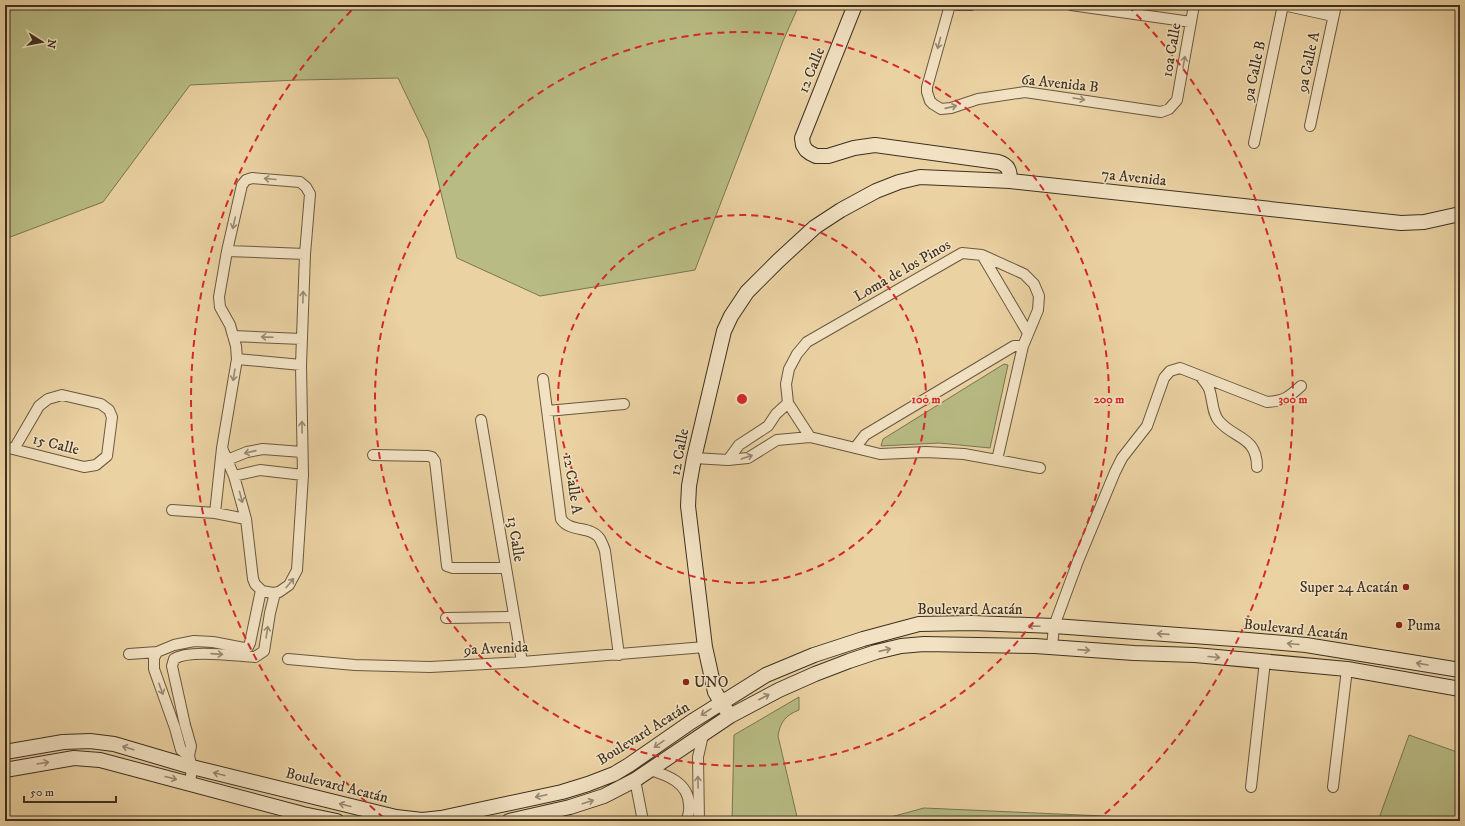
<svg xmlns="http://www.w3.org/2000/svg" width="1465" height="826" viewBox="0 0 1465 826" font-family="'IM FELL DW Pica',serif">
<style>
.green{fill:#b8bb84;stroke:#7a7652}
.lines{fill:none;stroke-linecap:round;stroke-linejoin:round}
.street-casing{stroke:#685840;stroke-width:12}
.secondary-casing{stroke:#3d3020;stroke-width:16}
.street{stroke:#f2e2c3;stroke-width:10}
.secondary{stroke:#f2e2c3;stroke-width:14}
.oneway{stroke:#988972}
.ring{fill:none;stroke:#d62828;stroke-width:2;stroke-dasharray:7 5}
.poi-dot{fill:#8f2418;stroke:#f2e2c3;stroke-width:1.5}
.labels{text-anchor:middle;stroke-width:3;stroke-linejoin:round;paint-order:stroke}
.street-label{font-size:15px;fill:#3d3020;stroke:#f2e2c3}
.poi-label{font-size:15px;fill:#3d3020;stroke:#f2e2c3;text-anchor:start}
.centre{fill:#d62828;stroke:#f2e2c3;stroke-width:2}
.ring-label{font-size:12px;text-anchor:middle;font-weight:bold;fill:#d62828;stroke:#f2e2c3;stroke-width:3;stroke-linejoin:round;paint-order:stroke}
</style>
<rect width="100%" height="100%" fill="#ebd2a2"/>
<filter id="stains"><feTurbulence type="fractalNoise" baseFrequency=".005" numOctaves="4"/><feColorMatrix values="0 0 0 0 .2 0 0 0 0 .09 0 0 0 0 .02 0 0 0 .5 -.17"/></filter>
<radialGradient id="worn" r=".72"><stop offset=".6" stop-color="#630" stop-opacity="0"/><stop offset="1" stop-color="#630" stop-opacity=".3"/></radialGradient>
<!-- green -->
<path class="green" d="M 5,5 L 799,5 L 783,41 L 695,270 L 540,296 L 457,258 L 428,140 L 398,78 L 298,80 L 190,85 L 103,202 L 5,239 Z
M 1004,364 L 1008,365 L 990,448 L 939,443 L 881,446 L 883,439 Z
M 799,697 L 799,710 C 786,715 780,722 778,736 L 798,821 L 732,821 L 734,735 Z
M 1409,735 L 1460,753 L 1460,821 L 1378,821 Z
M 924,808 L 1148,818 L 1155,821 L 876,821 Z"/>
<g class="lines">
<!-- street casing -->
<g class="street-casing">
<path id="street" d="M 950,5 L 927,87 L 927,92 L 930,101 L 933,104 L 941,109 L 951,108 L 978,99 L 1025,92 L 1161,112 L 1169,109 L 1177,100 L 1194,5
M 957,5 L 971,5
M 1071,5 L 1191,22
M 1310,126 L 1336,5
M 1254,143 L 1283,5 L 1333,16
M 227,251 L 305,254
M 982,255 L 1028,333
M 233,336 L 302,339
M 237,359 L 301,365
M 1200,376 C 1204,381 1209,386 1210,392 C 1213,401 1212,413 1219,421 C 1234,439 1257,436 1257,467
M 543,379 L 561,519 C 570,533 591,525 600,539 C 602,543 604,547 605,551 L 619,655
M 547,411 L 624,404
M 481,420 L 522,662
M 810,437 L 788,403 L 786,384 L 789,369 L 797,354 L 807,342 L 962,253 L 982,255 L 1024,274 L 1034,284 L 1039,296 L 1038,310 L 1023,346 L 997,460
M 5,447 L 84,467 L 96,465 L 107,456 L 112,417 L 109,410 L 101,404 L 62,395 L 48,399 L 39,406 L 14,449
M 855,448 L 865,435 L 1014,346 L 1023,346
M 373,455 L 428,456 L 432,457 L 435,461 L 447,566 L 453,568 L 506,568
M 694,458 L 728,460 L 748,458 L 777,440 L 810,437 L 880,454 L 926,452 L 964,454 L 1040,468
M 227,460 L 247,452 L 263,449 L 302,452
M 728,460 L 739,445 L 768,426 L 776,414 L 788,403
M 234,476 L 260,470 L 303,475
M 172,510 L 215,513 L 246,519
M 215,513 L 222,448 L 237,359 L 236,346 L 230,325 L 220,307 L 219,297 L 227,251 L 242,185 L 246,180 L 252,178 L 300,182 L 306,187 L 310,194 L 305,254 L 301,365 L 303,475 L 297,570 L 289,585 L 279,592 L 273,593 L 262,591 L 255,584 L 253,579 L 246,519 L 234,476 L 222,448
M 446,618 L 514,617
M 1052,647 L 1054,626 L 1078,561 L 1115,472 L 1122,458 L 1147,426 L 1164,378 L 1170,371 L 1180,368 L 1267,402 C 1284,401 1289,397 1301,386
M 157,652 L 154,658 L 154,669 L 175,728 L 181,750 L 189,756
M 129,654 L 157,652 L 174,645 L 194,641 L 213,642 L 244,648 L 248,647 L 250,643 L 261,590
M 288,659 L 355,665 L 430,667 L 522,662 L 705,647
M 650,770 C 667,775 689,783 689,805 C 690,810 688,816 687,821
M 635,780 L 643,821
M 190,784 L 192,767 L 189,756 L 191,746 L 185,725 L 172,666 L 174,659 C 189,649 236,656 255,657 L 264,651 L 270,613 L 275,593
M 1251,787 L 1265,661
M 1333,787 L 1347,669
M 699,821 L 698,757 L 703,735"/>
</g>
<!-- secondary casing -->
<g class="secondary-casing">
<path id="secondary" d="M 855,5 L 802,138 L 803,145 L 806,150 L 810,153 L 816,156 L 828,156 L 854,148 L 875,145 L 998,162 C 1009,165 1010,171 1010,181
M 730,716 L 715,692 L 705,647 L 688,506 L 689,486 L 694,458 L 724,331 L 731,316 L 747,292 L 778,261 L 815,227 L 841,210 L 876,191 L 899,182 L 920,177 L 1010,181 L 1401,223 L 1424,222 L 1460,214
M 5,752 L 63,742 L 90,741 L 114,744 L 192,767 L 396,817 L 422,820 L 441,818 L 562,792 L 588,784 L 614,774 L 629,765 L 691,722 L 766,675 L 814,655 L 863,639 L 919,624 L 972,623 L 1054,626 L 1248,640 L 1306,645 L 1460,670
M 5,770 L 74,758 L 100,760 L 303,814 L 337,821
M 509,821 L 570,807 L 604,796 L 635,780 L 730,716 L 779,690 L 815,674 L 849,661 L 876,652 L 901,646 L 924,644 L 1035,646 L 1134,653 L 1195,655 L 1347,669 L 1460,689"/>
</g>
<!-- street -->
<use href="#street" class="street"/>
<!-- secondary -->
<use href="#secondary" class="secondary"/>
</g>
<!-- one-way arrows -->
<defs><path id="oneway-shaft" d="M-6 0H5M1.5-3L5.5 0L1.5 3" fill="none" stroke-width="1.6" stroke-linecap="round" stroke-linejoin="round"/></defs>
<g class="oneway">
<use href="#oneway-shaft" transform="translate(939 43) rotate(105)"/>
<use href="#oneway-shaft" transform="translate(1184 62) rotate(-80)"/>
<use href="#oneway-shaft" transform="translate(1079 99) rotate(9)"/>
<use href="#oneway-shaft" transform="translate(951 107) rotate(-13)"/>
<use href="#oneway-shaft" transform="translate(270 179) rotate(-175)"/>
<use href="#oneway-shaft" transform="translate(234 223) rotate(103)"/>
<use href="#oneway-shaft" transform="translate(303 297) rotate(-88)"/>
<use href="#oneway-shaft" transform="translate(267 337) rotate(-178)"/>
<use href="#oneway-shaft" transform="translate(234 375) rotate(99)"/>
<use href="#oneway-shaft" transform="translate(302 427) rotate(-91)"/>
<use href="#oneway-shaft" transform="translate(250 452) rotate(167)"/>
<use href="#oneway-shaft" transform="translate(747 457) rotate(-19)"/>
<use href="#oneway-shaft" transform="translate(241 497) rotate(75)"/>
<use href="#oneway-shaft" transform="translate(290 583) rotate(-50)"/>
<use href="#oneway-shaft" transform="translate(1034 626) rotate(-178)"/>
<use href="#oneway-shaft" transform="translate(267 632) rotate(-81)"/>
<use href="#oneway-shaft" transform="translate(1163 634) rotate(-176)"/>
<use href="#oneway-shaft" transform="translate(1293 644) rotate(-175)"/>
<use href="#oneway-shaft" transform="translate(885 650) rotate(-13)"/>
<use href="#oneway-shaft" transform="translate(1084 650) rotate(4)"/>
<use href="#oneway-shaft" transform="translate(217 654) rotate(4)"/>
<use href="#oneway-shaft" transform="translate(1214 657) rotate(5)"/>
<use href="#oneway-shaft" transform="translate(1422 664) rotate(-170)"/>
<use href="#oneway-shaft" transform="translate(161 689) rotate(70)"/>
<use href="#oneway-shaft" transform="translate(764 697) rotate(-27)"/>
<use href="#oneway-shaft" transform="translate(706 712) rotate(147)"/>
<use href="#oneway-shaft" transform="translate(659 744) rotate(145)"/>
<use href="#oneway-shaft" transform="translate(128 748) rotate(-163)"/>
<use href="#oneway-shaft" transform="translate(43 763) rotate(-9)"/>
<use href="#oneway-shaft" transform="translate(219 774) rotate(-166)"/>
<use href="#oneway-shaft" transform="translate(171 778) rotate(15)"/>
<use href="#oneway-shaft" transform="translate(698 782) rotate(-91)"/>
<use href="#oneway-shaft" transform="translate(541 796) rotate(168)"/>
<use href="#oneway-shaft" transform="translate(588 802) rotate(-18)"/>
<use href="#oneway-shaft" transform="translate(345 805) rotate(-166)"/>
</g>
<!-- distance rings -->
<g class="ring">
<circle cx="742" cy="399" r="184"/>
<circle cx="742" cy="399" r="367"/>
<path d="M384 818A551 551 0 0 1 356 6M1128 6A551 551 0 0 1 1100 818"/>
</g>
<!-- markers -->
<g class="poi-dot">
<circle cx="1406" cy="587" r="4"/>
<circle cx="1399" cy="625" r="4"/>
<circle cx="686" cy="682" r="4"/>
</g>
<g class="labels">
<!-- street labels -->
<g class="street-label">
<text transform="translate(1171 50) rotate(-80)" y="5">10a Calle</text>
<text transform="translate(1308 62) rotate(-78)" y="5">9a Calle A</text>
<text transform="translate(811 70) rotate(-68)" y="5">12 Calle</text>
<text transform="translate(1254 71) rotate(-78)" y="5">9a Calle B</text>
<text transform="translate(1060 83) rotate(6)" y="5">6a Avenida B</text>
<text transform="translate(1134 177) rotate(6)" y="5">7a Avenida</text>
<text transform="translate(902 270) rotate(-30)" y="5">Loma de los Pinos</text>
<text transform="translate(56 444) rotate(14)" y="5">15 Calle</text>
<text transform="translate(679 452) rotate(-79)" y="5">12 Calle</text>
<text transform="translate(573 484) rotate(81)" y="5">12 Calle A</text>
<text transform="translate(516 539) rotate(81)" y="5">13 Calle</text>
<text x="970" y="614">Boulevard Acatán</text>
<text transform="translate(1296 629) rotate(6)" y="5">Boulevard Acatán</text>
<text transform="translate(496 648) rotate(-3)" y="5">9a Avenida</text>
<text transform="translate(643 733) rotate(-32)" y="5">Boulevard Acatán</text>
<text transform="translate(337 785) rotate(14)" y="5">Boulevard Acatán</text>
</g>
<!-- poi labels -->
<g class="poi-label">
<text x="1398" y="592" text-anchor="end">Super 24 Acatán</text>
<text x="1407" y="630">Puma</text>
<text x="694" y="687">UNO</text>
</g>
</g>
<circle cx="742" cy="399" r="6" class="centre"/>
<g class="ring-label">
<text x="926" y="403">100 m</text>
<text x="1109" y="403">200 m</text>
<text x="1293" y="403">300 m</text>
</g>
<!-- margin -->
<rect width="1465" height="826" fill="none" stroke="#ebd2a2" stroke-width="20"/>
<rect x="6" y="6" width="1453" height="814" fill="none" stroke="#3d3020" stroke-width="2"/>
<rect x="10" y="10" width="1445" height="806" fill="none" stroke="#3d3020"/>
<!-- north arrow -->
<g transform="translate(42 42) rotate(101)" stroke="#f2e2c3" stroke-width="3" paint-order="stroke">
<path d="M0-3L7 15L0 10L-7 15Z" fill="#3d3020"/>
<text y="-6" font-size="11" font-weight="bold" text-anchor="middle" fill="#3d3020">N</text>
</g>
<!-- scale -->
<path d="M24 796v6h92v-6" fill="none" stroke="#3d3020" stroke-width="2"/>
<text x="30" y="796" font-size="12" fill="#3d3020" stroke="#f2e2c3" stroke-width="3" paint-order="stroke">50 m</text>
<rect width="100%" height="100%" filter="url(#stains)"/>
<rect width="100%" height="100%" fill="url(#worn)"/>
</svg>
